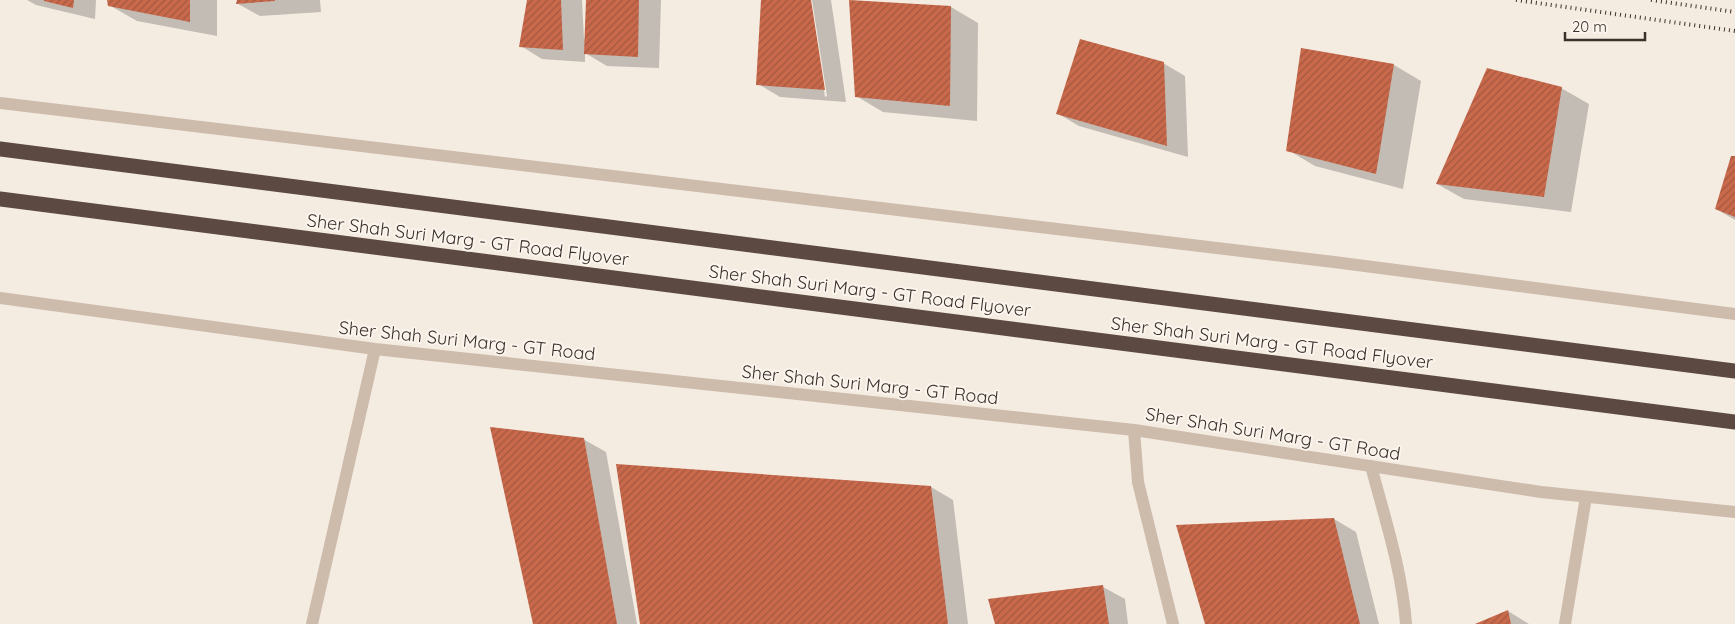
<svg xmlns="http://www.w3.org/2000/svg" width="1735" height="624" viewBox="0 0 1735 624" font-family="Quicksand,sans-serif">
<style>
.shadow{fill:#0003}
.building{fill:url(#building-hatch)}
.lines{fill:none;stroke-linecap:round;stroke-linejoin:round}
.minor{stroke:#cdbbac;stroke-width:12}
.highway{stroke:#5c4a42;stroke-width:15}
.rail{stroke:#3b302b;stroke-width:4;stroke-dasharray:1 4;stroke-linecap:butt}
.labels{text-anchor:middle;stroke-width:4;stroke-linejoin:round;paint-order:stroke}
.street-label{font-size:18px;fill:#3b302b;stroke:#fbf5ee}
</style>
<defs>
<pattern id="building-hatch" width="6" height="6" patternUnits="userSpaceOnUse" patternTransform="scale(1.25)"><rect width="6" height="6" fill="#c8694b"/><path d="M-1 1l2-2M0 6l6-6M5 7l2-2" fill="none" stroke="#a4573f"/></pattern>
</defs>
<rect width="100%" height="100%" fill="#f4ebe1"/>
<!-- shadow -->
<path class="shadow" d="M 27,0 L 96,0 L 95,19 L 36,5 Z
M 108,0 L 217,0 L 217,36 L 137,21 L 109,5 Z
M 238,0 L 320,0 L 321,12 L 260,16 L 238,4 Z
M 528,0 L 582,0 L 584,39 L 586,39 L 588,0 L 661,0 L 659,68 L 607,66 L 585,53 L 585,62 L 542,59 L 521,46 Z
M 762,0 L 810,0 L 825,97 L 827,96 L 812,0 L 831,0 L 846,102 L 780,97 L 758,84 Z
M 951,7 L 978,23 L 977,121 L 883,112 L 856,96 Z
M 1163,63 L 1185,76 L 1188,157 L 1079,126 L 1057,113 Z
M 1394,65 L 1421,81 L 1403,189 L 1315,166 L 1288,150 Z
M 1561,88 L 1589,104 L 1571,212 L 1464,199 L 1437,184 Z
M 1735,157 L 1735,220 L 1716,209 Z
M 583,439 L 606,452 L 637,624 L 534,624 Z
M 931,487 L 953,500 L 968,624 L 641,624 Z
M 1334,519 L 1356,532 L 1379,624 L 1206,624 Z
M 1103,587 L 1125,599 L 1128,624 L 996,624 Z
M 1508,611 L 1529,624 L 1478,624 Z"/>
<!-- building -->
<path class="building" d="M 44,0 L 74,0 L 73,8 L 44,1 Z
M 107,0 L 190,0 L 190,22 L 108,6 Z
M 237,0 L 275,0 L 275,1 L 236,4 Z
M 527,0 L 561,0 L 563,50 L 519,47 Z
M 586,0 L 639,0 L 638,57 L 584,54 Z
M 761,0 L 811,0 L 825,90 L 756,85 Z
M 849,0 L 951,6 L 950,106 L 855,97 Z
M 1080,39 L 1164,62 L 1167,146 L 1056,114 Z
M 1301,48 L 1394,64 L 1376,174 L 1286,151 Z
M 1487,68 L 1562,87 L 1544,197 L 1436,184 Z
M 1731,156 L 1735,156 L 1735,217 L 1715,209 Z
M 490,427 L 584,438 L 617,624 L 533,624 Z
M 616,464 L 931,486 L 948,624 L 640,624 Z
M 1334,518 L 1360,624 L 1205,624 L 1176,525 Z
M 1103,585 L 1109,624 L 995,624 L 988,599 Z
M 1508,610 L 1511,624 L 1475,624 Z"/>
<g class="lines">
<!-- minor -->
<path class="minor" d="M 0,103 L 1334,262 L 1735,314
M 0,298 L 375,349 L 1134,430 L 1541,492 L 1735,512
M 1134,430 L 1138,482 L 1173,624
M 1371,466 C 1385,519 1402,570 1406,624
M 312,624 L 375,349
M 1565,624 L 1586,497"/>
<!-- highway -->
<path class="highway" d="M 0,149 L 1735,371
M 0,199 L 1735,422"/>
<!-- rail -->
<path class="rail" d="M 1516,0 L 1735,31
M 1651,0 L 1735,12"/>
</g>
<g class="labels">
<!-- street labels -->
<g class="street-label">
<text transform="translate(468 240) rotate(7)" y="6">Sher Shah Suri Marg - GT Road Flyover</text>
<text transform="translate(870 291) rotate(7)" y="6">Sher Shah Suri Marg - GT Road Flyover</text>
<text transform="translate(467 341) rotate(6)" y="6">Sher Shah Suri Marg - GT Road</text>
<text transform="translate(1272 343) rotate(7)" y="6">Sher Shah Suri Marg - GT Road Flyover</text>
<text transform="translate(870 385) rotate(6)" y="6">Sher Shah Suri Marg - GT Road</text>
<text transform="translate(1273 434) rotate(9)" y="6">Sher Shah Suri Marg - GT Road</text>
</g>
</g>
<!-- scale -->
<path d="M1565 32v8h80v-8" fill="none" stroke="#3b302b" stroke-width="2.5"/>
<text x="1572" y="32" font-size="15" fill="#3b302b" stroke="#fbf5ee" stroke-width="4" paint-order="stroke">20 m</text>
</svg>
